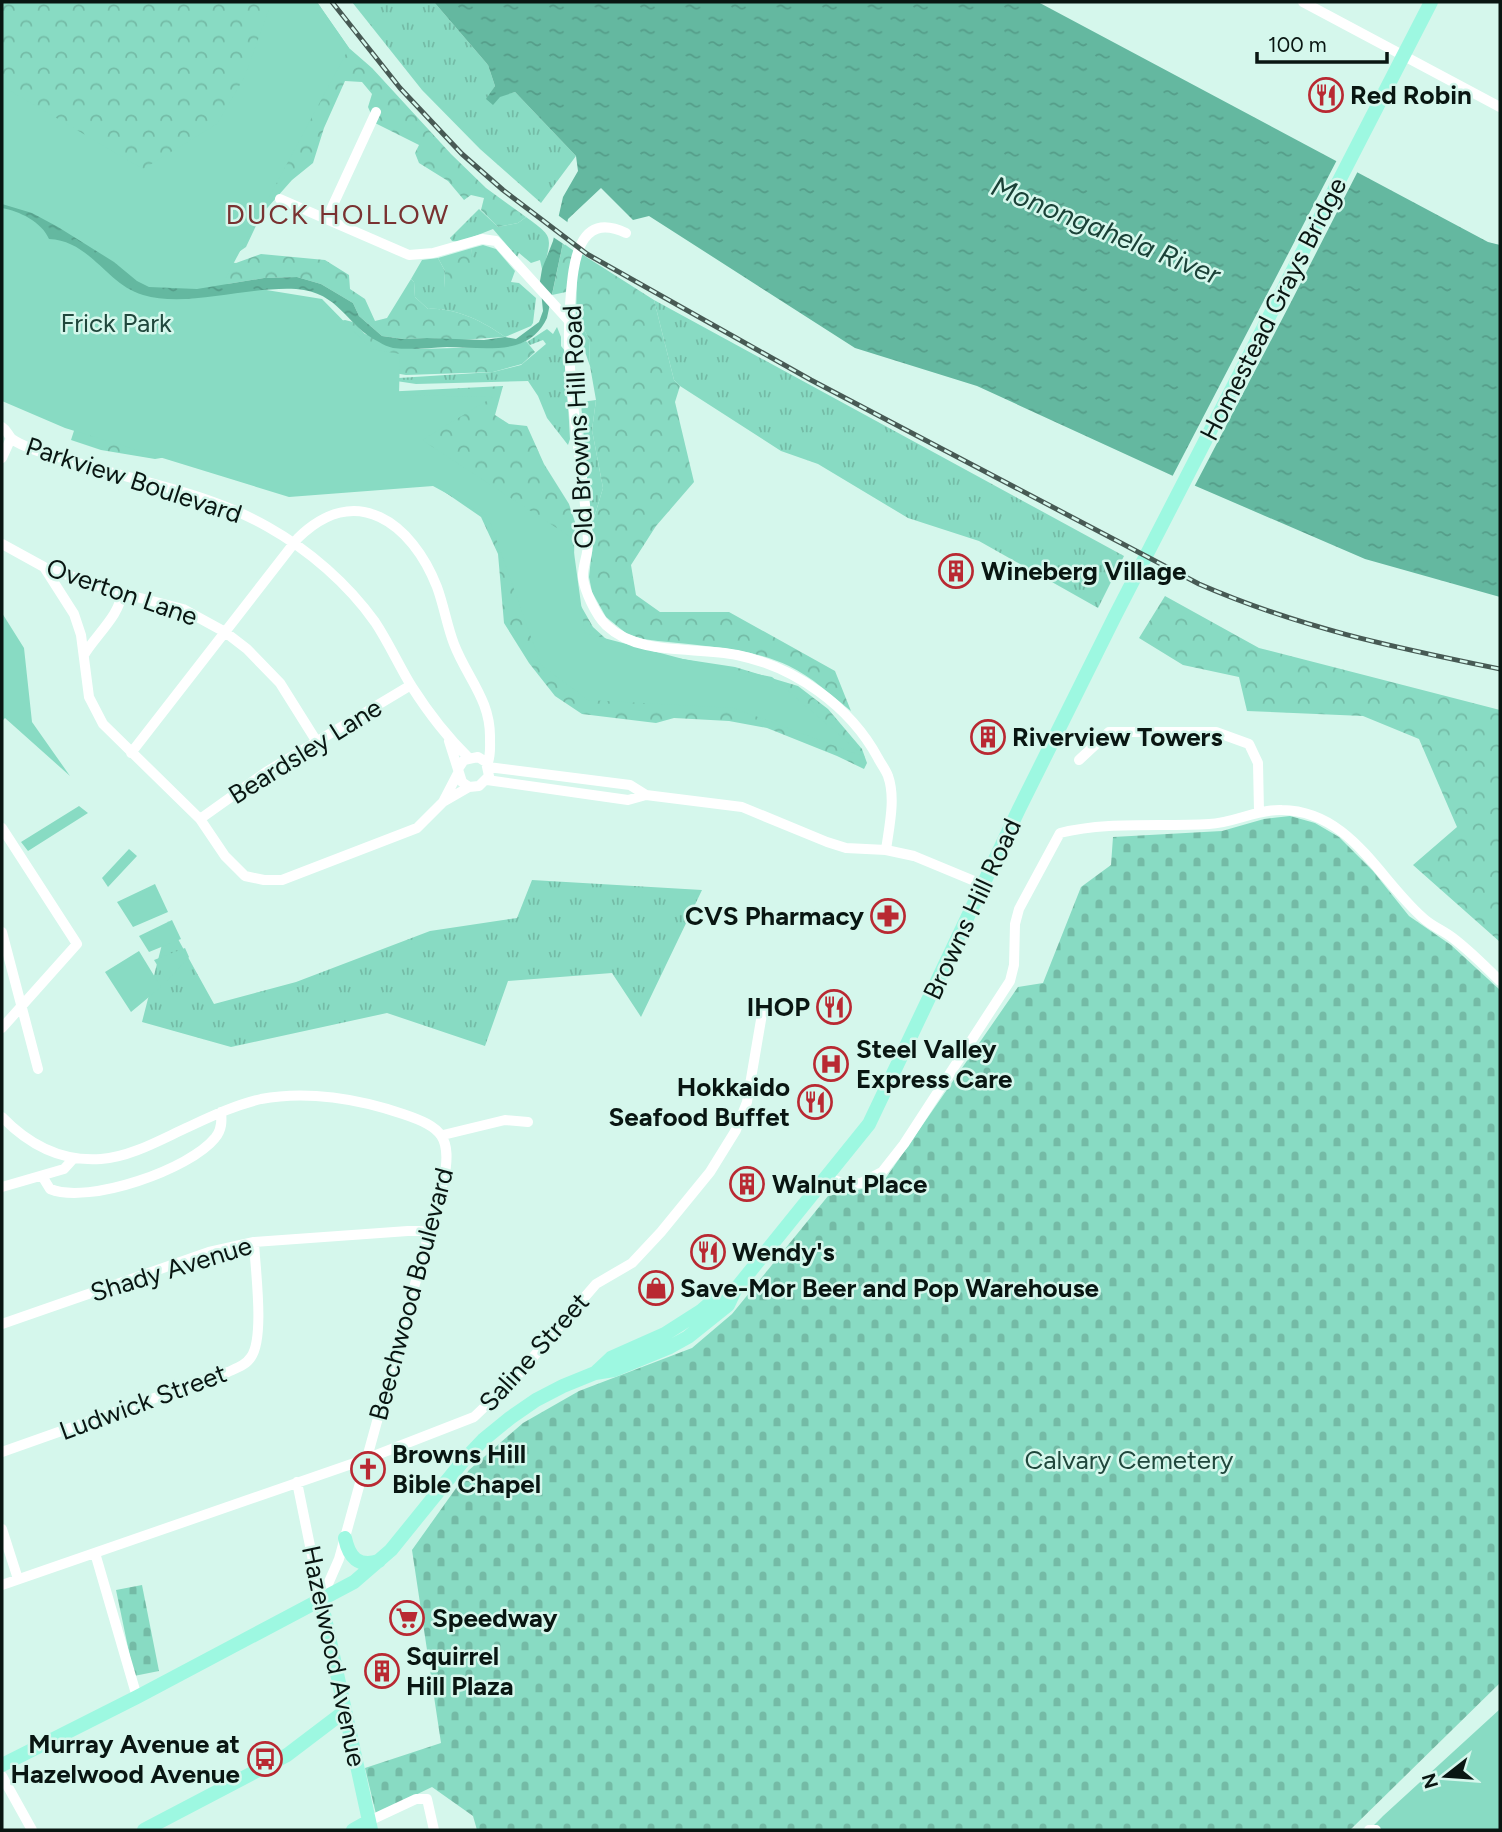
<svg xmlns="http://www.w3.org/2000/svg" width="1502" height="1832" viewBox="0 0 1502 1832" font-family="Figtree,sans-serif">
<style>
.grass{fill:url(#grass-tufts)}
.forest{fill:url(#forest-crowns)}
.cemetery{fill:url(#cemetery-stones)}
.green{fill:#88dbc3}
.water{fill:url(#water-ripples)}
.pier{fill:#d5f7ec}
.lines{fill:none;stroke-linecap:round;stroke-linejoin:round}
.minor{stroke:#fff;stroke-width:10}
.major{stroke:#9df8e1;stroke-width:14}
.rail-casing{stroke:#475a54;stroke-width:5}
.rail{stroke:#d5f7ec;stroke-width:2.5;stroke-dasharray:8;stroke-linecap:butt}
.labels{text-anchor:middle;stroke-width:5;stroke-linejoin:round;paint-order:stroke}
.poi-label{font-size:26px;font-weight:bold;fill:#091612;stroke:#d5f7ec;text-anchor:start}
.street-label{font-size:26px;fill:#091612;stroke:#d5f7ec}
.park-label{font-size:26px;fill:#20473c;stroke:#d5f7ec}
.neighbourhood-label{font-size:28px;letter-spacing:2px;fill:#793231;stroke:#d5f7ec}
.water-label{font-size:28px;font-style:italic;fill:#1b4137;stroke:#d5f7ec}
</style>
<defs>
<pattern id="grass-tufts" width="24" height="20" patternUnits="userSpaceOnUse" patternTransform="scale(1.75)"><rect width="24" height="20" fill="#88dbc3"/><path d="M3 7l-1-3M5 7V3M7 7l1-3M15 17l-1-3M17 17v-4M19 17l1-3" fill="none" stroke="#74bba6"/></pattern>
<pattern id="forest-crowns" width="20" height="18" patternUnits="userSpaceOnUse" patternTransform="scale(1.75)"><rect width="20" height="18" fill="#88dbc3"/><path d="M2 6a3 3 0 1 1 6 0M12 15a3 3 0 1 1 6 0" fill="none" stroke="#74bba6"/></pattern>
<pattern id="cemetery-stones" width="16" height="16" patternUnits="userSpaceOnUse" patternTransform="scale(1.75)"><rect width="16" height="16" fill="#88dbc3"/><path d="M2 7V4a2 2 0 0 1 4 0v3zM10 15v-3a2 2 0 0 1 4 0v3z" fill="#74bba6"/></pattern>
<pattern id="water-ripples" width="26" height="14" patternUnits="userSpaceOnUse" patternTransform="scale(1.75)"><rect width="26" height="14" fill="#64b8a0"/><path d="M2 4q2-2 4 0t4 0M15 11q2-2 4 0t4 0" fill="none" stroke="#559d89"/></pattern>
</defs>
<rect width="100%" height="100%" fill="#d5f7ec"/>
<!-- grass -->
<path class="grass" d="M 352,2 L 434,2 L 488,65 L 495,86 L 487,99 L 515,92 L 576,156 L 541,203 L 480,149 L 422,90 Z
M 479,209 L 498,227 L 518,223 L 526,217 C 553,237 552,235 544,268 L 542,269 L 540,260 L 531,263 L 519,253 L 517,257 L 493,229 L 460,242 L 452,241 L 450,238 Z
M 483,245 L 496,249 L 515,271 L 511,282 L 519,283 L 536,298 L 533,323 L 531,326 L 505,337 C 484,322 455,307 428,309 L 415,297 L 414,282 L 411,279 L 422,260 L 438,258 L 445,271 L 444,288 L 470,263 L 472,248 Z
M 654,300 L 1124,556 L 1098,608 L 979,541 L 908,518 L 818,464 L 781,451 L 680,386 L 674,380 Z
M 576,316 L 589,339 L 590,366 L 584,349 L 576,336 Z
M 557,327 L 561,337 L 561,346 L 565,351 L 570,439 L 568,445 L 547,418 L 538,396 L 528,381 L 416,384 L 383,379 L 493,372 L 521,365 L 546,344 L 543,340 L 530,345 L 527,342 L 547,329 L 553,334 Z
M 596,400 L 592,430 L 603,488 L 591,528 L 581,402 Z
M 532,880 L 702,890 L 641,1017 L 612,973 L 508,981 L 485,1046 L 387,1013 L 231,1047 L 142,1022 L 168,921 L 214,1004 L 296,982 L 430,931 L 517,918 Z"/>
<!-- forest -->
<path class="forest" d="M 2,2 L 317,2 L 349,48 L 372,68 L 451,154 L 486,188 L 526,217 L 518,223 L 498,227 L 481,210 L 484,198 L 471,195 L 464,200 L 448,181 L 419,163 L 415,153 L 419,145 L 375,123 L 368,107 L 372,94 L 362,82 L 345,81 L 324,128 L 313,163 L 292,180 L 261,215 L 246,247 L 230,258 L 228,262 L 236,263 L 261,254 L 325,260 L 349,275 L 350,289 L 365,299 L 375,321 L 387,318 L 411,279 L 414,282 L 415,297 L 428,309 C 455,307 484,322 505,337 L 458,340 L 427,338 L 402,339 L 382,336 L 359,316 L 353,303 L 321,284 L 297,277 L 264,278 L 197,289 L 2,204 Z
M 563,243 L 574,251 L 566,292 L 552,295 Z
M 472,248 C 471,258 473,265 473,274 L 456,290 L 444,288 L 445,271 L 438,258 Z
M 580,253 L 654,300 L 674,380 L 680,386 L 675,402 L 694,482 L 656,526 L 631,565 L 636,595 L 660,612 L 729,612 L 835,671 L 851,711 C 831,695 812,677 789,666 C 744,645 691,646 643,639 L 627,634 L 606,617 L 592,592 L 589,577 L 593,540 L 591,528 L 603,488 L 592,430 L 596,400 L 590,366 L 589,339 L 576,316 L 577,276 Z
M 2,267 L 382,392 L 503,386 L 495,415 L 509,424 L 527,426 L 544,464 L 569,504 L 575,522 L 573,592 L 593,627 L 617,649 L 735,667 L 798,686 L 828,709 L 862,749 L 867,763 L 864,769 L 837,756 L 767,728 L 729,721 L 674,718 L 656,723 L 582,714 L 555,696 L 529,663 L 504,623 L 498,554 L 481,517 L 433,484 L 191,453 L 155,459 L 101,450 L 71,440 L 91,378 Z
M 345,320 L 353,322 L 365,334 L 419,349 L 488,347 L 514,345 L 526,341 L 535,352 L 522,364 L 493,372 L 406,375 L 382,371 L 331,323 Z
M 1165,596 L 1259,648 L 1500,710 L 1500,942 L 1413,865 L 1457,827 L 1419,739 L 1363,716 L 1247,711 L 1239,677 L 1183,665 L 1139,638 Z"/>
<!-- cemetery -->
<path class="cemetery" d="M 1290,816 L 1315,823 L 1339,837 L 1373,871 L 1409,916 L 1451,945 L 1500,990 L 1500,1683 L 1350,1830 L 477,1830 L 473,1816 L 432,1787 L 376,1814 L 365,1768 L 441,1743 L 412,1550 L 469,1470 L 523,1423 L 579,1391 L 692,1348 L 732,1314 L 828,1196 L 881,1185 L 1018,987 L 1043,983 L 1081,887 L 1111,865 L 1113,837 L 1222,831 L 1264,819 Z
M 142,1585 L 159,1671 L 134,1676 L 116,1590 Z"/>
<!-- green -->
<path class="green" d="M 268,2 L 317,2 L 349,48 L 223,283 L 322,299 L 371,349 L 400,354 L 399,395 L 493,397 L 422,440 L 572,538 L 585,633 L 683,659 L 772,677 L 865,757 L 734,708 L 588,700 L 541,665 L 488,516 L 433,486 L 289,497 L 65,428 L 2,401 L 2,86 L 143,169 L 217,124 L 245,76 L 270,6 Z
M 2,613 L 24,648 L 32,722 L 70,776 L 5,718 L 2,721 Z
M 79,806 L 88,813 L 28,851 L 21,842 Z
M 129,849 L 137,856 L 108,887 L 102,878 Z
M 155,884 L 168,912 L 133,927 L 117,902 Z
M 172,920 L 181,939 L 149,952 L 139,936 Z
M 185,948 L 189,957 L 167,981 L 154,960 Z
M 139,951 L 161,987 L 131,1012 L 105,972 Z
M 1500,1709 L 1500,1830 L 1369,1830 L 1383,1816 Z"/>
<!-- water -->
<path class="water" d="M 434,2 L 1038,2 L 1488,242 L 1500,245 L 1500,597 L 1365,559 L 1184,481 L 977,386 L 855,348 L 649,216 L 633,220 L 601,188 L 568,219 L 547,318 C 541,331 530,341 516,345 C 494,351 469,347 447,347 C 429,348 411,350 393,348 C 389,347 383,345 379,342 C 346,326 340,292 296,289 C 249,286 187,308 143,295 C 106,284 91,241 49,239 C 42,222 19,211 2,208 L 2,204 L 32,213 L 58,227 L 114,262 L 137,281 L 149,287 L 197,289 L 264,278 L 297,277 L 321,284 L 353,303 L 359,316 L 382,336 L 402,339 L 427,338 L 484,340 L 505,337 L 516,339 L 539,322 L 543,311 L 540,281 L 542,269 L 553,241 L 563,197 L 578,171 L 576,156 L 515,92 L 500,97 L 493,105 L 486,99 L 495,86 L 488,65 Z"/>
<!-- pier -->
<path class="pier" d="M 1338,158 L 1359,169 L 1290,304 L 1193,489 L 1171,479 Z
M 555,213 L 570,224 L 565,245 L 550,235 Z"/>
<g class="lines">
<!-- minor -->
<path class="minor" d="M 1303,2 L 1500,107
M 280,199 L 409,255 L 433,253 L 482,239 L 496,241 L 570,322
M 327,218 L 376,112
M 626,233 C 575,209 573,269 570,305 C 564,384 584,463 588,541 C 589,553 582,566 583,578 C 585,592 596,615 606,625 C 640,657 694,646 737,655 C 795,667 850,706 878,758 C 881,764 886,770 888,776 C 896,798 889,827 886,850
M 2,427 C 7,430 8,435 12,439 C 25,449 56,456 72,461 C 138,482 207,492 268,527 C 309,550 348,584 375,622 C 389,643 399,666 412,687 C 428,712 446,736 468,757
M 2,458 L 11,438
M 2,544 L 44,567 L 121,593 L 183,609 L 225,632 L 247,649 L 280,683 L 317,742
M 44,567 L 74,614 L 81,635 L 89,697 L 103,724 L 200,819 L 225,856 L 245,876 L 264,880 L 282,880 L 417,828 L 443,802 L 469,787
M 84,655 C 94,637 122,613 121,593
M 449,741 L 462,782 L 469,787 L 479,786 L 489,776 L 486,762 L 478,757 L 464,760 L 458,769
M 131,753 L 298,538 C 356,481 412,523 437,587 C 444,606 447,626 454,644 C 467,678 491,700 490,739 C 490,748 491,756 487,765
M 1079,760 L 1109,732 L 1216,732 L 1249,744 L 1258,763 L 1259,812
M 488,767 L 630,785 L 646,795
M 487,780 L 628,800 L 646,795 L 742,807 L 827,842 L 846,848 L 886,850 L 914,856 L 984,885
M 443,802 L 458,773
M 200,819 L 266,772 L 411,685
M 2,828 L 77,944 L 2,1028
M 2,932 L 38,1069
M 2,1117 C 29,1145 61,1162 101,1159 C 130,1157 160,1140 186,1128 C 210,1117 235,1105 261,1099 C 307,1090 359,1099 403,1114 C 442,1127 452,1137 444,1179 L 339,1559 L 321,1600
M 443,1135 L 505,1120 L 528,1122
M 42,1176 L 50,1189 C 89,1205 190,1169 215,1138 C 222,1130 222,1121 221,1112
M 826,1177 L 845,1184 L 861,1183 L 882,1172 L 904,1144 L 1010,981 L 1014,965 L 1015,924 L 1019,909 L 1060,833 C 1108,821 1160,827 1209,824 C 1234,823 1257,809 1282,810 C 1350,811 1378,878 1422,917 C 1431,926 1443,930 1453,938 C 1470,951 1485,966 1500,981
M 2,1187 L 64,1169 L 74,1158
M 2,1324 L 209,1252 L 254,1242 L 408,1231 L 429,1231
M 2,1452 L 228,1372 C 237,1368 246,1365 251,1357 C 265,1338 255,1267 254,1242
M 297,1482 L 321,1600
M 2,1529 L 18,1579
M 95,1553 L 137,1697
M 2,1585 L 366,1459 L 474,1417 L 516,1377 L 596,1284 L 632,1263 L 661,1232 L 710,1172 L 736,1130 L 747,1102 L 762,1014
M 2,1776 L 32,1830
M 369,1821 L 416,1799 L 427,1799 L 434,1830
M 1369,1830 L 1376,1830"/>
<!-- major -->
<path class="major" d="M 595,1373 L 611,1358 L 665,1334 L 701,1311 L 717,1297 L 735,1290
M 345,1538 C 349,1557 358,1568 379,1561
M 321,1600 L 371,1830
M 2,1765 L 137,1697 L 354,1582 L 391,1550 L 463,1461 L 483,1440 L 510,1418 L 536,1400 L 563,1386 L 595,1373 L 614,1370 L 670,1347 L 688,1337 L 728,1305 L 735,1290 L 869,1124 L 1019,809 L 1115,616 L 1431,2
M 144,1830 L 287,1755 L 345,1711
M 353,1830 L 369,1821"/>
<!-- rail casing -->
<g class="rail-casing">
<path id="rail" d="M 332,2 L 400,88 L 462,154 L 503,190 L 587,254 L 811,380 L 1199,584 C 1300,628 1393,647 1500,669"/>
</g>
<!-- rail -->
<use href="#rail" class="rail"/>
</g>
<!-- icons -->
<defs>
<g id="restaurant-ring" transform="scale(1.75)"><circle r="9.5" fill="#d5f7ec" stroke="#b92932" stroke-width="1.5"/><path d="M-5-6h1v4h1v-4h1v4h1v-4h1v5L-1.5 .5V6h-2V.5L-5-1ZM5-6V6H3V1.5H1.5Q1.5-4 5-6Z" fill="#b92932"/></g>
<g id="building-ring" transform="scale(1.75)"><circle r="9.5" fill="#d5f7ec" stroke="#b92932" stroke-width="1.5"/><path d="M-4-6H4V6H1V3H-1V6H-4ZM-2.5-4.3h1.7v1.8h-1.7ZM.8-4.3h1.7v1.8H.8ZM-2.5-1h1.7V.8h-1.7ZM.8-1h1.7V.8H.8Z" fill="#b92932"/></g>
<g id="pharmacy-ring" transform="scale(1.75)"><circle r="9.5" fill="#d5f7ec" stroke="#b92932" stroke-width="1.5"/><path d="M-2-6h4v4h4v4h-4v4h-4v-4h-4v-4h4Z" fill="#b92932"/></g>
<g id="hospital-ring" transform="scale(1.75)"><circle r="9.5" fill="#d5f7ec" stroke="#b92932" stroke-width="1.5"/><path d="M-5-5h3v3.5h4V-5h3V5h-3V1.5h-4V5h-3Z" fill="#b92932"/></g>
<g id="shop-ring" transform="scale(1.75)"><circle r="9.5" fill="#d5f7ec" stroke="#b92932" stroke-width="1.5"/><path d="M-5-2.5h2.3a2.7 3.5 0 0 1 5.4 0H5L5.5 6h-11ZM-1.5-2.5h3a1.5 2.3 0 0 0-3 0Z" fill="#b92932"/></g>
<g id="church-ring" transform="scale(1.75)"><circle r="9.5" fill="#d5f7ec" stroke="#b92932" stroke-width="1.5"/><path d="M-1.2-6h2.4v3.5h3.3v2.4h-3.3V6h-2.4V-.1h-3.3v-2.4h3.3Z" fill="#b92932"/></g>
<g id="supermarket-ring" transform="scale(1.75)"><circle r="9.5" fill="#d5f7ec" stroke="#b92932" stroke-width="1.5"/><path d="M-6-5.5h2.5l.6 2H6L4.5 2H-2.5L-4.4-4H-6ZM-1.5 3.2a1.3 1.3 0 1 0 .1 0ZM3 3.2a1.3 1.3 0 1 0 .1 0Z" fill="#b92932"/></g>
<g id="bus-ring" transform="scale(1.75)"><circle r="9.5" fill="#d5f7ec" stroke="#b92932" stroke-width="1.5"/><path d="M-5-6H5V4H4V6H2V4H-2V6H-4V4H-5ZM-3.5-4V0h7V-4ZM-3.5 1.2v1.5H-2V1.2ZM2 1.2v1.5H3.5V1.2Z" fill="#b92932"/></g>
</defs>
<g fill-rule="evenodd">
<use href="#restaurant-ring" x="1326" y="95"/>
<use href="#building-ring" x="956" y="571"/>
<use href="#building-ring" x="988" y="737"/>
<use href="#pharmacy-ring" x="888" y="916"/>
<use href="#restaurant-ring" x="834" y="1007"/>
<use href="#hospital-ring" x="831" y="1064"/>
<use href="#restaurant-ring" x="815" y="1102"/>
<use href="#building-ring" x="747" y="1184"/>
<use href="#restaurant-ring" x="708" y="1252"/>
<use href="#shop-ring" x="656" y="1288"/>
<use href="#church-ring" x="368" y="1469"/>
<use href="#supermarket-ring" x="407" y="1618"/>
<use href="#building-ring" x="382" y="1671"/>
<use href="#bus-ring" x="265" y="1759"/>
</g>
<g class="labels">
<!-- poi labels -->
<g class="poi-label">
<text x="1350" y="104">Red Robin</text>
<text x="981" y="580">Wineberg Village</text>
<text x="1012" y="746">Riverview Towers</text>
<text x="864" y="925" text-anchor="end">CVS Pharmacy</text>
<text x="810" y="1016" text-anchor="end">IHOP</text>
<text x="856" y="1058">Steel Valley<tspan x="856" dy="30">Express Care</tspan></text>
<text x="790" y="1096" text-anchor="end">Hokkaido<tspan x="790" dy="30">Seafood Buffet</tspan></text>
<text x="772" y="1193">Walnut Place</text>
<text x="732" y="1261">Wendy's</text>
<text x="680" y="1297">Save-Mor Beer and Pop Warehouse</text>
<text x="392" y="1463">Browns Hill<tspan x="392" dy="30">Bible Chapel</tspan></text>
<text x="432" y="1627">Speedway</text>
<text x="406" y="1665">Squirrel<tspan x="406" dy="30">Hill Plaza</tspan></text>
<text x="240" y="1753" text-anchor="end">Murray Avenue at<tspan x="240" dy="30">Hazelwood Avenue</tspan></text>
</g>
<!-- street labels -->
<g class="street-label">
<text transform="translate(1273 309) rotate(-63)" y="9">Homestead Grays Bridge</text>
<text transform="translate(578 427) rotate(-93)" y="9">Old Browns Hill Road</text>
<text transform="translate(134 480) rotate(18)" y="9">Parkview Boulevard</text>
<text transform="translate(122 592) rotate(19)" y="9">Overton Lane</text>
<text transform="translate(305 751) rotate(-32)" y="9">Beardsley Lane</text>
<text transform="translate(972 909) rotate(-65)" y="9">Browns Hill Road</text>
<text transform="translate(171 1269) rotate(-17)" y="9">Shady Avenue</text>
<text transform="translate(411 1294) rotate(-75)" y="9">Beechwood Boulevard</text>
<text transform="translate(534 1352) rotate(-48)" y="9">Saline Street</text>
<text transform="translate(143 1402) rotate(-20)" y="9">Ludwick Street</text>
<text transform="translate(334 1656) rotate(78)" y="9">Hazelwood Avenue</text>
</g>
<!-- park labels -->
<g class="park-label">
<text x="116" y="332">Frick Park</text>
<text x="1129" y="1469">Calvary Cemetery</text>
</g>
<!-- neighbourhood labels -->
<g class="neighbourhood-label">
<text x="338" y="224">DUCK HOLLOW</text>
</g>
<!-- water labels -->
<g class="water-label">
<text transform="translate(1106 230) rotate(22)" y="10">Monongahela River</text>
</g>
</g>
<!-- border -->
<rect width="1502" height="1832" fill="none" stroke="#091612" stroke-width="7"/>
<!-- north arrow -->
<g transform="translate(1446 1776) rotate(253)" stroke="#d5f7ec" stroke-width="5" paint-order="stroke">
<path d="M0-5L12 26L0 18L-12 26Z" fill="#091612"/>
<text y="-10" font-size="19" font-weight="bold" text-anchor="middle" fill="#091612">N</text>
</g>
<!-- scale -->
<path d="M1257 52v10h130v-10" fill="none" stroke="#091612" stroke-width="3.5"/>
<text x="1268" y="52" font-size="21" fill="#091612" stroke="#d5f7ec" stroke-width="5" paint-order="stroke">100 m</text>
</svg>
